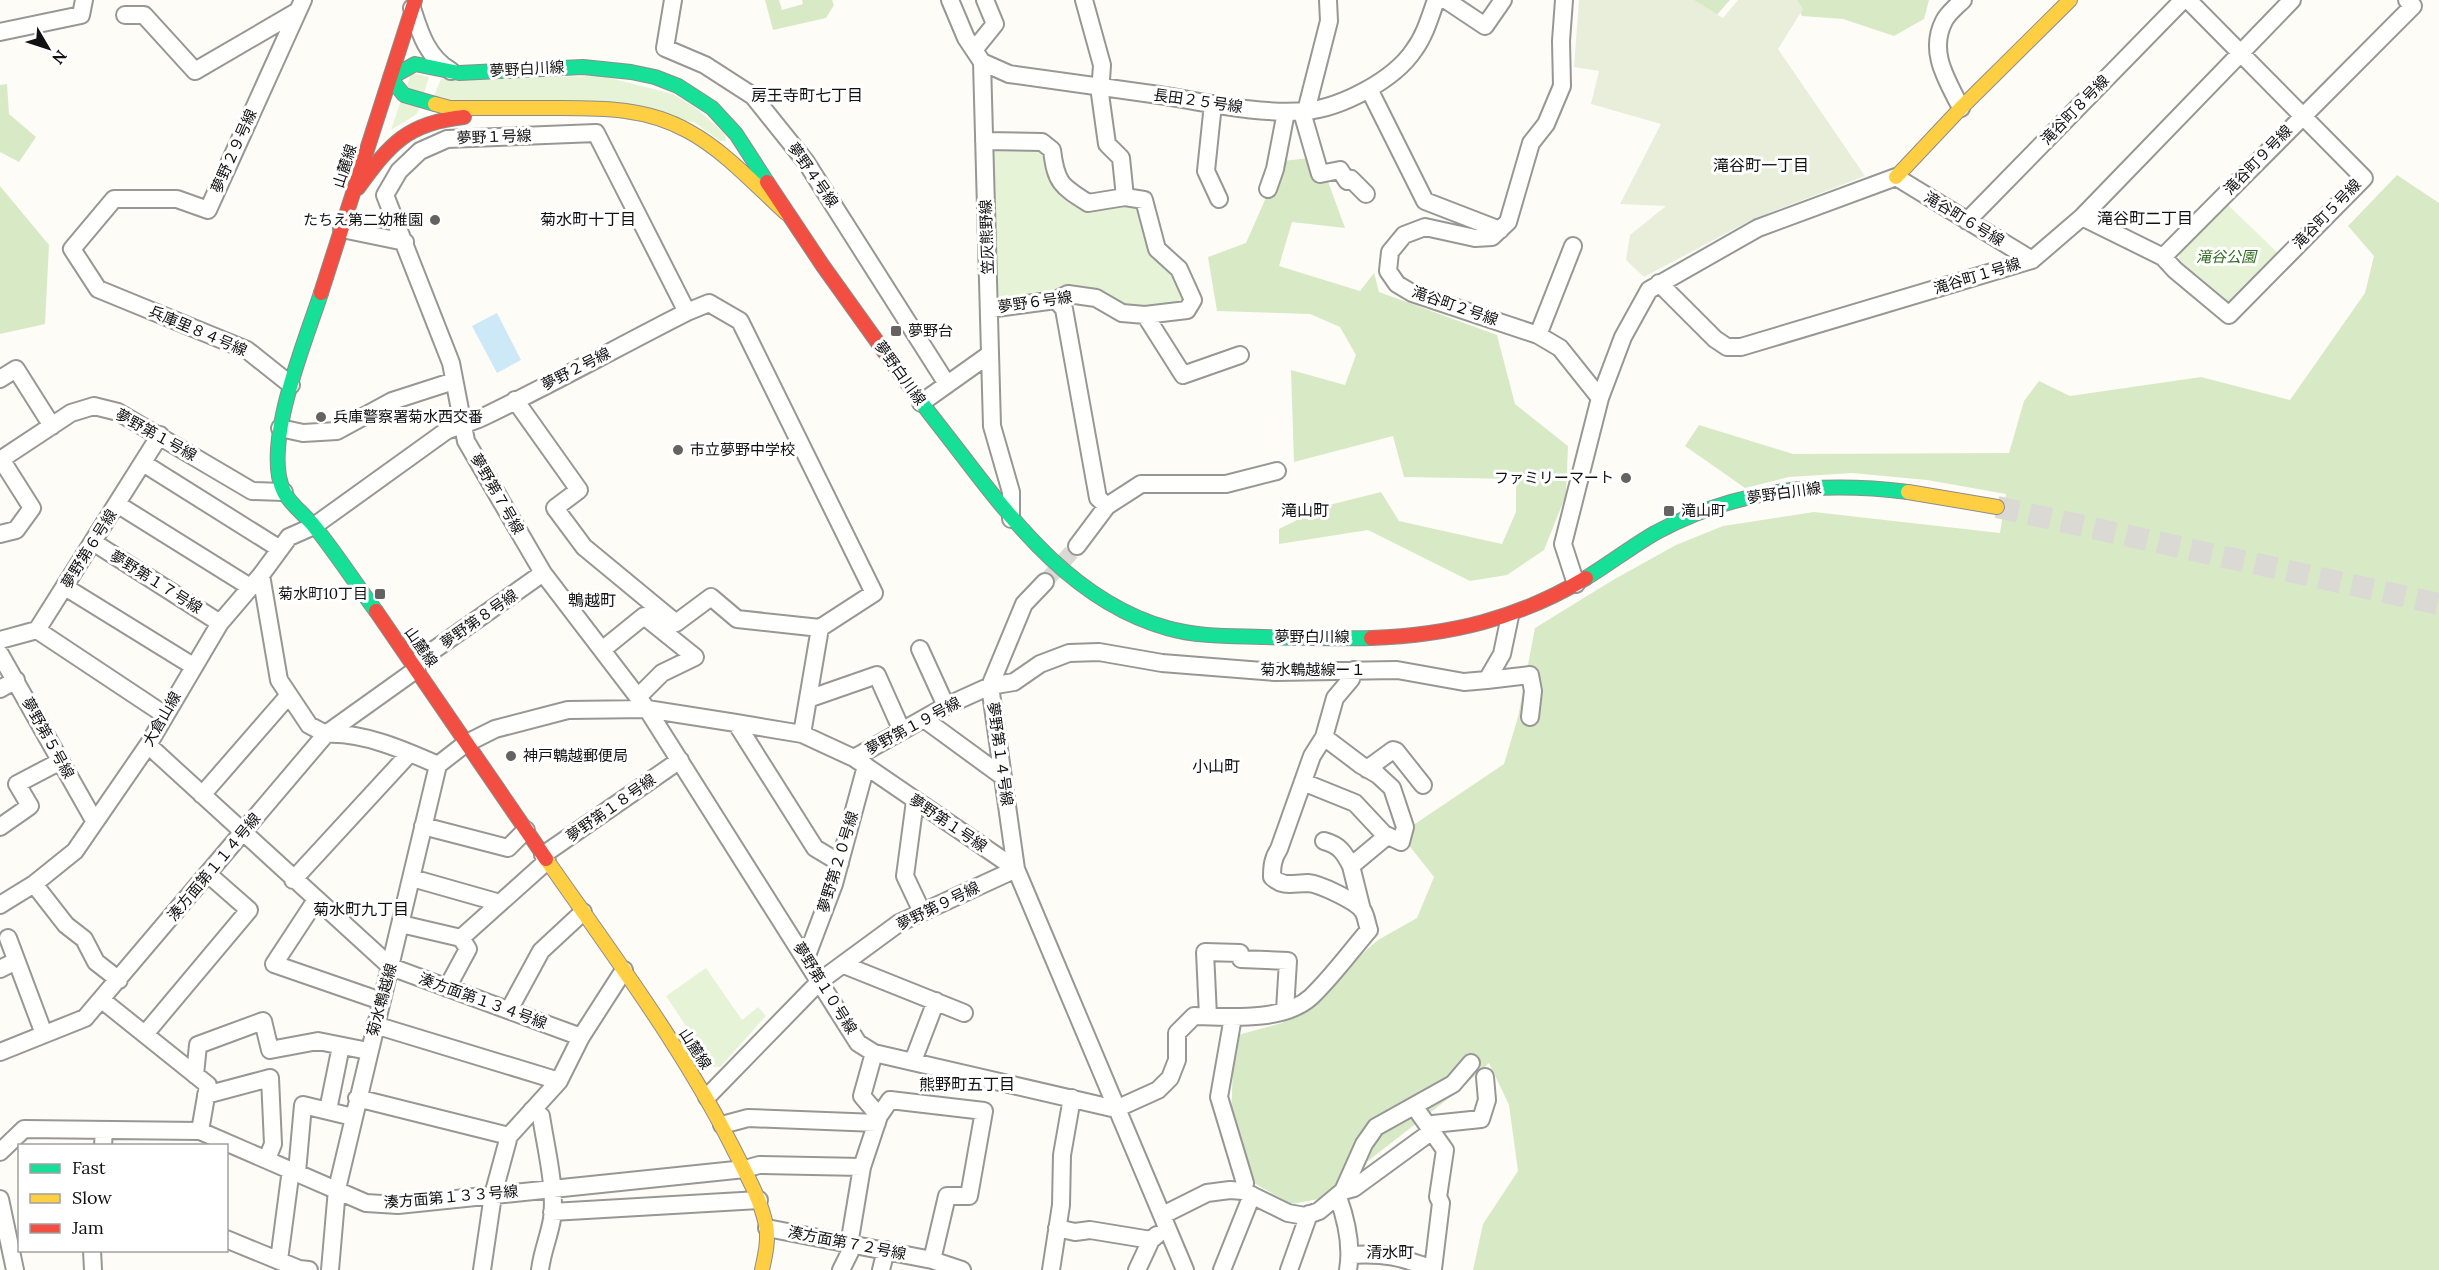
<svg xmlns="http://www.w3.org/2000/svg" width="2439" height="1270" viewBox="0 0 2439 1270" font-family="Lora,'Noto Sans JP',serif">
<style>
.green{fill:#e7f3d7}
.forest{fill:#d8eac5}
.cemetery{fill:#e9eedb}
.water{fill:#cde8f7}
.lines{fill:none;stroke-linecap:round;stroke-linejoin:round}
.street-tunnel{stroke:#dad9d4;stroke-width:16;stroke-dasharray:16 8;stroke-linecap:butt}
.secondary-tunnel{stroke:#dad9d4;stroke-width:22;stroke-dasharray:22 11;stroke-linecap:butt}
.street-casing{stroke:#979795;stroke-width:20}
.fast-casing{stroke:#8e8d8b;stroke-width:16}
.slow-casing{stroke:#8e8d8b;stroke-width:16}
.jam-casing{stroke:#8e8d8b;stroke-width:16}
.street{stroke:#fffffe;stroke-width:16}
.fast{stroke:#16e098;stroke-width:14}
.slow{stroke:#ffcf43;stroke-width:14}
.jam{stroke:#f24e42;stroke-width:14}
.poi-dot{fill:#646362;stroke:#fff;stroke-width:2}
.labels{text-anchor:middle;stroke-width:6;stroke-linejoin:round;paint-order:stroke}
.street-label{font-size:15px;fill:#111;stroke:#fff}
.poi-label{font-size:15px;fill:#111;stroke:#fff;text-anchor:start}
.park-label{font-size:15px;font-style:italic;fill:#2f6b1f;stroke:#fff}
.neighbourhood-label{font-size:16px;fill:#111;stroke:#fff}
</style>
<rect width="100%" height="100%" fill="#fdfcf7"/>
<!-- green -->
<path class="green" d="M 411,73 L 429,77 L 423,96 L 406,89 Z
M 602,76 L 673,94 L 697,109 L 724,133 L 726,141 L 720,141 L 694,122 L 433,98 L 441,79 Z
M 401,100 L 420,106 L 417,114 L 391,130 Z
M 995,147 L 1042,149 L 1052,178 L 1064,195 L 1120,205 L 1138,205 L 1185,299 L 1181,304 L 1152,309 L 1125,307 L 1071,288 L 1003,300 L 995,294 L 992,151 Z
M 2226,203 L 2281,256 L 2235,303 L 2224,305 L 2178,268 L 2180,252 Z
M 706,968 L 742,1020 L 758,1007 L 766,1016 L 720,1067 L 713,1067 L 666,996 Z"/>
<!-- forest -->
<path class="forest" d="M 765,0 L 779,0 L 782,10 L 803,4 L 802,0 L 832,0 L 834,5 L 826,18 L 773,30 Z
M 1687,0 L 1730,0 L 1714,18 Z
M 1794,0 L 1929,0 L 1924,19 L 1894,36 L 1843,19 L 1802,16 Z
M 7,84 L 9,114 L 36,137 L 19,162 L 0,152 L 0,85 Z
M 1319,157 L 1345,228 L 1292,222 L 1279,266 L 1360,291 L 1374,273 L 1379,292 L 1497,335 L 1515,404 L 1568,446 L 1566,495 L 1544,550 L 1507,575 L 1470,581 L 1368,530 L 1279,544 L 1279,529 L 1325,506 L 1381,492 L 1399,521 L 1502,544 L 1516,512 L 1516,479 L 1404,477 L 1393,436 L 1294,462 L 1291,370 L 1345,385 L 1356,355 L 1340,327 L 1310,314 L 1217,311 L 1208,257 L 1246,243 L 1282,161 Z
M 2397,175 L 2439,203 L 2439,1270 L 1473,1270 L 1483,1224 L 1518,1171 L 1509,1105 L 1489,1063 L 1458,1091 L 1319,1199 L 1291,1204 L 1254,1183 L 1231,1121 L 1234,1036 L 1282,1023 L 1378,940 L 1417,918 L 1434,877 L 1400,834 L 1504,764 L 1518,717 L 1535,628 L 1613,580 L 1676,545 L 1723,526 L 1814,512 L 2000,533 L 2006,494 L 1927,480 L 1852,473 L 1789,477 L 1745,488 L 1685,446 L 1699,425 L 1793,454 L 2009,453 L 2024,401 L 2039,381 L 2070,396 L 2201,377 L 2290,400 L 2365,293 L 2374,256 L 2348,226 Z
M 0,186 L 49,245 L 45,324 L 0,334 Z"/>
<!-- cemetery -->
<path class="cemetery" d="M 1579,0 L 1694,0 L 1723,18 L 1738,0 L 1797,0 L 1803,9 L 1778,49 L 1865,176 L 1753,219 L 1644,277 L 1626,260 L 1630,235 L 1666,206 L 1620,204 L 1661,124 L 1591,104 L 1599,71 L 1574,67 Z"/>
<!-- water -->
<path class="water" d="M 497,313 L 521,360 L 497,373 L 472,326 Z"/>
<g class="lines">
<!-- street-tunnel -->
<path class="street-tunnel" d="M 1045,582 L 1077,546"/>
<!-- secondary-tunnel -->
<path class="secondary-tunnel" d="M 1997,507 L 2439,604"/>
<!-- street casing -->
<g class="street-casing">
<path id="street" d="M 673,0 L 665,48 L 705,65 L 753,96 L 806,162 L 947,384
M 950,0 L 966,38 L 982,62 L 1009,74 C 1059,81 1109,88 1159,95 C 1204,102 1260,115 1305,111 C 1341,108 1394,80 1414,50 C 1425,35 1430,17 1436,0
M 1084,0 L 1102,65 L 1100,94 L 1107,144 L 1121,158 L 1125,197
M 1328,0 L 1329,21 L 1304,119 L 1320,174 L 1340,170 L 1347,181 L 1351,179 L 1366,194
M 1446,0 L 1485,26 L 1503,0
M 1564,0 L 1561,41 L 1562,86 L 1546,124 L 1531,143 L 1508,222 L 1492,237 L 1475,238 L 1425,227 L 1404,235 L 1390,252 L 1388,271 L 1397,284 L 1412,293 L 1538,335 L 1560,348 L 1600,398
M 412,8 C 420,33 427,57 451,71
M 125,15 L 144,15 L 195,71 L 298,11
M 0,32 L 81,15 L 84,0
M 974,50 L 995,24 L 985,0
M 982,62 L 992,426 L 1011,492 L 1011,519
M 1369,89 L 1425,201 L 1500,230
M 1213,104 L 1206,171 L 1219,199
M 1961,108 C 1947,80 1928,52 1944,21 C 1948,13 1957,6 1963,0
M 984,141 L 1042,142 L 1052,150 C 1056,183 1061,186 1088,203 L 1125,197 L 1144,200 L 1157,249 L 1179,269 L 1193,300 L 1187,310 L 1145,315 L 1122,313 L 1096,298 L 1068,294 L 1056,300 L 989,309
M 1268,189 L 1275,169 L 1286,112
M 2082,217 L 2163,257 L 2413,6 L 2407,0
M 1967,221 L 2183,0
M 342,229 L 405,242
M 2163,257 L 2175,270 L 2229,315 L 2364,178 L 2188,0
M 1659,283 L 1715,339 L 1727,347 L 1741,347 L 2032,260 L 2082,217 L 2292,0
M 1056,300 L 1064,309 L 1098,498 L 1107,506
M 687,312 L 596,133 L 447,139 L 420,151 L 399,171 L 385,195 L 451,363 L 466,441 L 543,573 L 647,709 L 858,1043 L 874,1053 L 1116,1109 L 1158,1090 L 1170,1078 L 1177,1060 L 1177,1033 L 1194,1016 C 1228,1017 1284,1022 1311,997 C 1332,977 1350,952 1369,930 C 1367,924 1366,916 1363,911 C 1356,901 1320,884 1308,883 C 1293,883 1284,888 1272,877 C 1272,866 1273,858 1279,849 L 1312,756 L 1324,737 L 1335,698 L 1351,679 L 1354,670
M 1145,315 L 1183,375 L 1240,355
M 1538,335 L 1573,246
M 0,379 L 16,369 L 52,426
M 291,385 L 247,350 L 98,289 L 72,249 L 114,199 L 177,199 L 208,210 L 303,0
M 921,403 L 990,354
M 280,428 L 303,433 L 337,431 L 392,401 L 454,381
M 0,460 L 71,413 L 94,406 L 118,412 L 252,491 L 284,492
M 143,463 L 280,549
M 117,504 L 250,587
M 0,534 L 16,530 L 32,508 L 1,459
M 93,542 L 220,623
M 1077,546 L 1107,506 L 1141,484 L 1226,484 L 1277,471
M 261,575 L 279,680 L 309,725 L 326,734
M 1576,584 L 1563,544 L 1600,398 L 1623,337 L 1649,290 L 1758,228 L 1896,177 L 2032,260
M 65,587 L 193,666
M 37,630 L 165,715
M 0,640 L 37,630 L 160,435
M 920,649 L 946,706
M 602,650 L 644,616 L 695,657 L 662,673 L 638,697
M 0,654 L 95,822
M 414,664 L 543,573
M 1487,680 L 1530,675 L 1533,691 L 1530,717
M 0,689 L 16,680
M 808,699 L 877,675 L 902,731
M 924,719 L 1002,776
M 736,723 L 815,848 L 840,863
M 326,734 C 363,732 404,750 438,765
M 802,734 L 820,628
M 148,745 L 391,967 L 581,1037
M 854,758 L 946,706 L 990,686 L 1014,682 L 1040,664 L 1069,653 L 1099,652 L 1162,663 L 1275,672 L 1397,670 L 1464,682 L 1487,680 L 1502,654 L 1510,616
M 1367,769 L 1393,750 L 1396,751 L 1423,785
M 1303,782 L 1355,803 L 1384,834 L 1401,842 L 1405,827 L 1392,788 L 1378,775 L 1361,765 L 1324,737
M 202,795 L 289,695
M 915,801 L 905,876 L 922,912
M 423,826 L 508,848 L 526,830
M 0,827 L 30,806 L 17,784 L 61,761
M 1324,841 C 1339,845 1344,852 1351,866
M 543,855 L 680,760
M 412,878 L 500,903
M 293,880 L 410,753
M 34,884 L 66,925 L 84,939 L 96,962 L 119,980
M 316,900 L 274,964 L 381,1001
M 0,905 L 34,884 L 75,851 L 148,745 L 220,623 L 261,575 L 289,537 L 314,526 L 446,431 C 457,426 470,423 481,418 C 550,385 618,347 687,312 L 709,303 L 740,321 L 874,593 L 820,628 L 737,619 L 711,597 L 676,623 L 584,547 L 555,508 L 579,490 L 515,400
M 1362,910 L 1351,866 L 1387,836
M 401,924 L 461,938 L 547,861
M 8,938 L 44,1034
M 806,958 L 834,884 L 866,766
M 844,965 L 964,1013
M 0,969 L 16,961
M 447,988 L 468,949 L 461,938
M 102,1000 L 208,1085 L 200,1131
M 509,1010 L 541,951 L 583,912
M 1208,1016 L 1205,952 L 1240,953 L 1241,959 L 1288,961 L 1285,1010
M 1233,1017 L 1219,1097 L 1245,1183 L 1243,1191
M 375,1025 L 559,1081
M 145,1034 L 249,910 L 208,874
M 0,1052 L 85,1018 L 326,734 L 417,669
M 913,1061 L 936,1001
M 195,1075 L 198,1045 L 263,1021 L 270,1050 L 318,1041 L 368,1051
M 206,1095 L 270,1078 L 273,1144 L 267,1159
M 707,1097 L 820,981 L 899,923 L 1016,869 L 990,686 L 1024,604 L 1045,582
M 357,1098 L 509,1136
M 328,1110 L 341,1046
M 532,1110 L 541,1116 C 546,1149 556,1186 552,1219 C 549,1237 542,1252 540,1270
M 879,1116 L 890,1100 L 984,1111 L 969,1196 L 947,1196 L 932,1260
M 722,1125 L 748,1118 L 877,1123
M 103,1146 L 104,1130
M 0,1152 L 24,1129 L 200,1131 L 366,1203 L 398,1205 L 745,1169 L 759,1165 L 862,1167
M 297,1172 L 303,1105 L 353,1117
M 1343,1191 L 1354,1188 L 1428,1134 L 1433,1124 L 1481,1119 L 1487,1100 L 1485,1077
M 1338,1197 C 1346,1219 1352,1247 1348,1270
M 0,1199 L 15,1270
M 552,1212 L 759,1200
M 1163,1215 L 1207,1193 L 1230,1190 L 1243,1191 L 1288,1213 L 1305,1216 L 1319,1211 L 1343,1191 L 1364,1144 L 1376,1127 L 1453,1084 L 1471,1063
M 767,1228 L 932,1260 L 962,1270
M 1057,1228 L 1075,1232 L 1090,1230 L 1151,1240
M 226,1239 L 299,1269 L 309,1270
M 92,1250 L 93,1270
M 1350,1255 C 1386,1253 1400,1257 1433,1269 L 1441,1203 L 1438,1197 L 1445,1150 L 1414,1106
M 279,1260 L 291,1169
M 330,1270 L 337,1189 L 438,765 L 465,744 L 495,729 L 568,710 L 647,709 L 736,723 L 802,734 L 854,758 L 1016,869 L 1185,1270
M 482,1270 L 493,1195 L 509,1136 L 559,1081 L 581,1037 L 624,970
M 841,1270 L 850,1252 L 849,1245 L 862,1167 L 879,1116 L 862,1096 L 874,1053
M 881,1270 L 886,1250
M 1051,1270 L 1061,1205 L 1062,1155 L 1072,1098
M 1137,1270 L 1151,1240 L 1157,1235
M 1222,1270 L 1252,1195
M 1289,1270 L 1309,1214"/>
</g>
<!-- fast casing -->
<g class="fast-casing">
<path id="fast" d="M 435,104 L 404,95 L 390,78 L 415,64 L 459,73 L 583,67 L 631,72 L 655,77 L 678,86 L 712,108 L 736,134 L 767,182
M 321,293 C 306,340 261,446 284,492 C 290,504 305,515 314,526 C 336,553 355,583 376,611
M 896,368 C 917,397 939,426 962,455 C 1016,526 1077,603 1167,628 C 1198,637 1231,636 1262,637 C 1299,638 1335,639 1371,638
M 1586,578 C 1609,564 1631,547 1655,533 C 1736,489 1817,481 1908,492"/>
</g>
<!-- slow casing -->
<g class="slow-casing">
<path id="slow" d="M 435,104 L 450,108 C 482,108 514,108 546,108 C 595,108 644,106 688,131 C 725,151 755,185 786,213
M 1896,177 L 1961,108 L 2070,0
M 1908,492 L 1997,507
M 546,859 C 611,952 680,1044 732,1146 C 745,1172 760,1197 766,1225 C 769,1239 765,1256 762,1270"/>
</g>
<!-- jam casing -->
<g class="jam-casing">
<path id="jam" d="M 767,182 L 823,266 L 896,368
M 358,188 C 390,144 407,123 464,117
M 321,293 L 415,0
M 376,611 L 546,859
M 1371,638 C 1451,635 1517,619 1586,578"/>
</g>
<!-- street -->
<use href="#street" class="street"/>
<!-- fast -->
<use href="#fast" class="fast"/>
<!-- slow -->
<use href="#slow" class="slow"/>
<!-- jam -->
<use href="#jam" class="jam"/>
</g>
<!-- markers -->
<g class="poi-dot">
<circle cx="435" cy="220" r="6"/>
<rect x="890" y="325" width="12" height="12" rx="3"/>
<circle cx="321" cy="417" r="6"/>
<circle cx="678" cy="450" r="6"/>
<circle cx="1626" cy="478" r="6"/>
<rect x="1663" y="505" width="12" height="12" rx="3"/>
<rect x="374" y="588" width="12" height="12" rx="3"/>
<circle cx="511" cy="756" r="6"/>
</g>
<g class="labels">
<!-- street labels -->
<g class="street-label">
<text transform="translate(527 69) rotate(-3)" y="5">夢野白川線</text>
<text transform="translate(1198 101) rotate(8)" y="5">長田２５号線</text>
<text transform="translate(2075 110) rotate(-46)" y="5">滝谷町８号線</text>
<text transform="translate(494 137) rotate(-2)" y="5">夢野１号線</text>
<text transform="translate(234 151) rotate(-66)" y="5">夢野２９号線</text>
<text transform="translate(2258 160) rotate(-46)" y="5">滝谷町９号線</text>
<text transform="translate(345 166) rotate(-72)" y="5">山麓線</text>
<text transform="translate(813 175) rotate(55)" y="5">夢野４号線</text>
<text transform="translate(2327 214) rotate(-46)" y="5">滝谷町５号線</text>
<text transform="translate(1964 219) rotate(31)" y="5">滝谷町６号線</text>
<text transform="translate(987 237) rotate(-92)" y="5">笠灰熊野線</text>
<text transform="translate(1977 276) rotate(-17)" y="5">滝谷町１号線</text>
<text transform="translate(1035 302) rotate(-8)" y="5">夢野６号線</text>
<text transform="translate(1455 306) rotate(19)" y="5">滝谷町２号線</text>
<text transform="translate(198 331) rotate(23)" y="5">兵庫里８４号線</text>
<text transform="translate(576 369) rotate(-27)" y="5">夢野２号線</text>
<text transform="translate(900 373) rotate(54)" y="5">夢野白川線</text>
<text transform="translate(156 435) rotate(29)" y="5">夢野第１号線</text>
<text transform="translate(1784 493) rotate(-8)" y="5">夢野白川線</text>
<text transform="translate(497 494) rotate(60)" y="5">夢野第７号線</text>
<text transform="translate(89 549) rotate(-58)" y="5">夢野第６号線</text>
<text transform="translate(156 582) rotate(32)" y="5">夢野第１７号線</text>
<text transform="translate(479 619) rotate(-35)" y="5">夢野第８号線</text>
<text x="1312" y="642">夢野白川線</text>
<text transform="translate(421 647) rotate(55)" y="5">山麓線</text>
<text x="1313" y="675">菊水鵯越線ー１</text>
<text transform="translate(162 719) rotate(-60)" y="5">大倉山線</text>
<text transform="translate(913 726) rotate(-28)" y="5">夢野第１９号線</text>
<text transform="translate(48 738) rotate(61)" y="5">夢野第５号線</text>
<text transform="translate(1000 754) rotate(82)" y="5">夢野第１４号線</text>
<text transform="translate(611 808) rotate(-35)" y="5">夢野第１８号線</text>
<text transform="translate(948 823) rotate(34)" y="5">夢野第１号線</text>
<text transform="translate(838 862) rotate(-73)" y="5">夢野第２０号線</text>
<text transform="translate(214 867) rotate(-50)" y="5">湊方面第１１４号線</text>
<text transform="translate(938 906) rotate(-26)" y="5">夢野第９号線</text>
<text transform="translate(825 988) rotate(58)" y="5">夢野第１０号線</text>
<text transform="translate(382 1000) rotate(-75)" y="5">菊水鵯越線</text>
<text transform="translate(483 1001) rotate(20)" y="5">湊方面第１３４号線</text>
<text transform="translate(695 1049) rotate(57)" y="5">山麓線</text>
<text transform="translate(451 1197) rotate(-5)" y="5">湊方面第１３３号線</text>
<text transform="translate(847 1243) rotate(11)" y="5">湊方面第７２号線</text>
</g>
<!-- poi labels -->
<g class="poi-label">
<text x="423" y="225" text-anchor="end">たちえ第二幼稚園</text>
<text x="908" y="336">夢野台</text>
<text x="333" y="422">兵庫警察署菊水西交番</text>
<text x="690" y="455">市立夢野中学校</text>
<text x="1614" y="483" text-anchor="end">ファミリーマート</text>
<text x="1681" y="516">滝山町</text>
<text x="368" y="599" text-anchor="end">菊水町10丁目</text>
<text x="523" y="761">神戸鵯越郵便局</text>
</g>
<!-- park labels -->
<g class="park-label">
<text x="2226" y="262">滝谷公園</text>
</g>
<!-- neighbourhood labels -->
<g class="neighbourhood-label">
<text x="807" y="101">房王寺町七丁目</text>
<text x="1761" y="171">滝谷町一丁目</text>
<text x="2145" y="224">滝谷町二丁目</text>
<text x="588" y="225">菊水町十丁目</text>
<text x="1305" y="516">滝山町</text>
<text x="592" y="606">鵯越町</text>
<text x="1216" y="772">小山町</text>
<text x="361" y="915">菊水町九丁目</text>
<text x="967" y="1090">熊野町五丁目</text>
<text x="1390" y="1258">清水町</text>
</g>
</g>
<!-- legend -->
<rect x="18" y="1144" width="210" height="108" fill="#ffffff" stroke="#a0a0a0" stroke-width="1.5"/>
<rect x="30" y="1164" width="30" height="9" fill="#16e098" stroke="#a0a0a0" stroke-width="1.5"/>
<text x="72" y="1174" font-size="18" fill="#111111">Fast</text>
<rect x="30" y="1194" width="30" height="9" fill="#ffcf43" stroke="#a0a0a0" stroke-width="1.5"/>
<text x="72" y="1204" font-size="18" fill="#111111">Slow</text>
<rect x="30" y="1224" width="30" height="9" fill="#f24e42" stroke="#a0a0a0" stroke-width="1.5"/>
<text x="72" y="1234" font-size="18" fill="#111111">Jam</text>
<!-- north arrow -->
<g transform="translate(48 48) rotate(129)" stroke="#ffffff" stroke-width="4.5" paint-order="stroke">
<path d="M0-4.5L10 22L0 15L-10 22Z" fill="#111111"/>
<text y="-9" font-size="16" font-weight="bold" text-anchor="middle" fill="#111111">N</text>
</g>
</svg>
